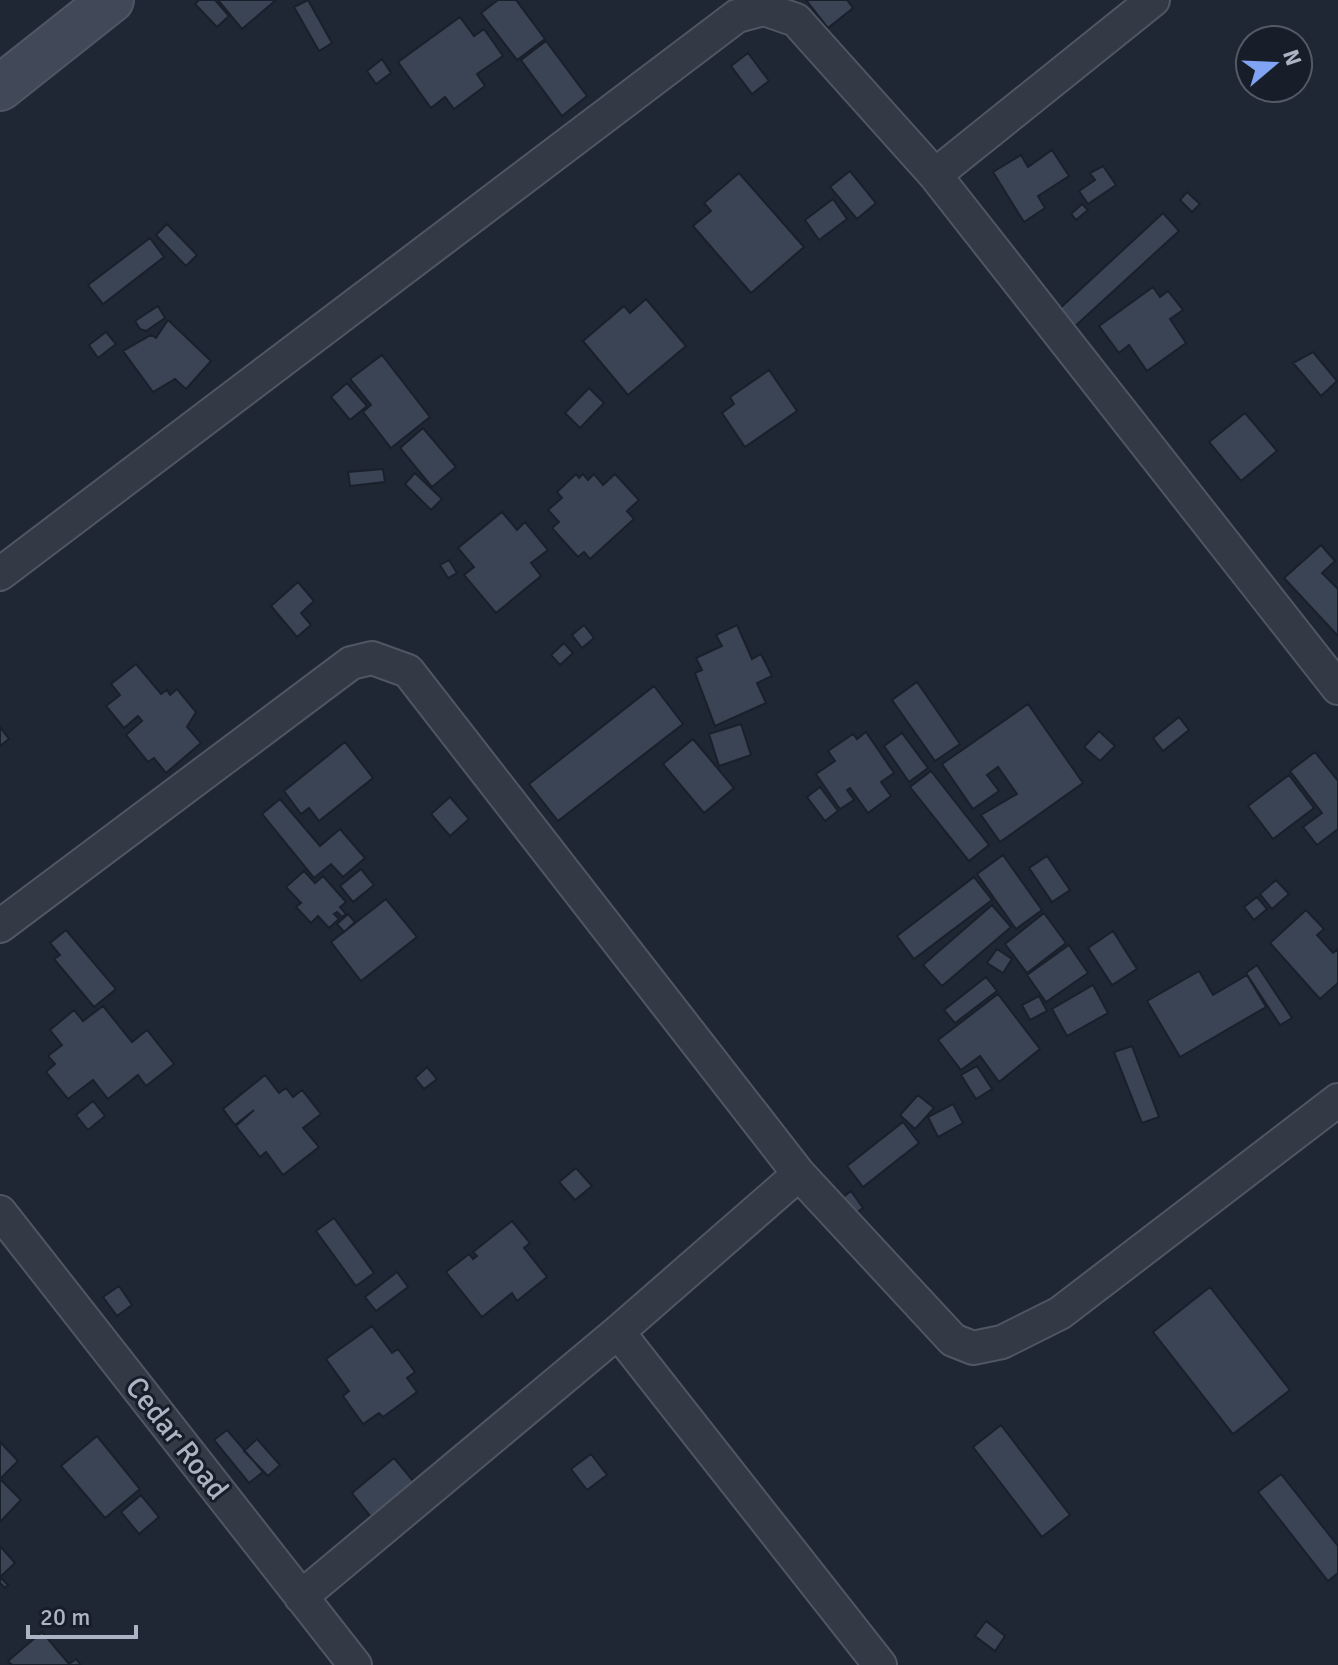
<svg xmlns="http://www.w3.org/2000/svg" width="1338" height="1665" viewBox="0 0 1338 1665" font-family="Signika,sans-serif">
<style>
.building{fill:#3b4455;stroke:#1a202b;stroke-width:2}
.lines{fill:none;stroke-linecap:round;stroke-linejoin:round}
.street-casing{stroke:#505663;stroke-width:36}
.secondary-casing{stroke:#505663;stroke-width:48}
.street{stroke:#333945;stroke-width:32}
.secondary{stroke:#414858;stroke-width:44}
.labels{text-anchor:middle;stroke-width:6;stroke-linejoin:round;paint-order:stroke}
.street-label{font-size:30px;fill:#acb3c2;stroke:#181e29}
</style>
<rect width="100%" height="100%" fill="#1f2734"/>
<!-- building -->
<path class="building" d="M 199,0 L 215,0 L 229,16 L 217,27 L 195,4 Z
M 218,0 L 276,0 L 242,29 Z
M 308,0 L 332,43 L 319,51 L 294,7 Z
M 498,0 L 516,0 L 545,39 L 517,60 L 481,13 Z
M 806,0 L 847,0 L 853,8 L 828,28 Z
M 460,17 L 474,36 L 484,29 L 503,56 L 477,74 L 485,86 L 454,109 L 445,97 L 431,108 L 398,62 Z
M 546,41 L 587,96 L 562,116 L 521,60 Z
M 748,53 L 769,81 L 752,94 L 731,66 Z
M 382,59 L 391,73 L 376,84 L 367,71 Z
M 1052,150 L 1069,176 L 1038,196 L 1045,208 L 1024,222 L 993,172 L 1021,155 L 1028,167 Z
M 1103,166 L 1116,185 L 1088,204 L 1079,191 L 1095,180 L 1090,173 Z
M 850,171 L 876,203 L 857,219 L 830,187 Z
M 739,173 L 804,247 L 751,293 L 693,226 L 711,211 L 704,203 Z
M 1187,192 L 1200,204 L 1192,212 L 1180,200 Z
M 833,199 L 847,219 L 819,240 L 805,220 Z
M 1082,204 L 1088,210 L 1076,220 L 1071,214 Z
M 1163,213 L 1179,231 L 1072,329 L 1057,311 Z
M 167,224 L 197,255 L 186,266 L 156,235 Z
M 150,238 L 164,257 L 103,304 L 88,285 Z
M 1153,287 L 1160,297 L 1168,291 L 1183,310 L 1170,319 L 1186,343 L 1147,371 L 1129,345 L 1119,353 L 1099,326 Z
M 646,299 L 686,346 L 628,395 L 583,341 L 624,306 L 630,313 Z
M 158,306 L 165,318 L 146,331 L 140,329 L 135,321 Z
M 168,320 L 211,361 L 186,389 L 175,379 L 153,392 L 123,351 L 151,335 L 156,338 Z
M 106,332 L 116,344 L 98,358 L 89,345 Z
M 1313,352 L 1337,381 L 1321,396 L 1293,363 Z
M 382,355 L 430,417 L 391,448 L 363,412 L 371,405 L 350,379 Z
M 769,370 L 797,411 L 745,447 L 722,413 L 734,404 L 730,397 Z
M 347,383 L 367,406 L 350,420 L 331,397 Z
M 589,388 L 604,403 L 580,428 L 565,413 Z
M 1245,413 L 1277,451 L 1241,481 L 1209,442 Z
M 423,428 L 456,467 L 432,487 L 400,448 Z
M 383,469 L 385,482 L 350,486 L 348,472 Z
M 415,473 L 442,499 L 431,510 L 405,484 Z
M 576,474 L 579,478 L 583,474 L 588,480 L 594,474 L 603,485 L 615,474 L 639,500 L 627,511 L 634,519 L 590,559 L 584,552 L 578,557 L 552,528 L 559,522 L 548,510 L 562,498 L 557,492 Z
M 502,512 L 517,530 L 525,522 L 548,550 L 531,563 L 541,576 L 496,613 L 464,575 L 474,567 L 458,548 Z
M 1321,545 L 1335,561 L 1322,573 L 1338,589 L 1338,636 L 1284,578 Z
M 449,560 L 457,573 L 448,578 L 440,565 Z
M 298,582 L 314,601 L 301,613 L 311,625 L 297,637 L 271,606 Z
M 584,625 L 594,638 L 582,648 L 572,635 Z
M 737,625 L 752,659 L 761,654 L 772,676 L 757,683 L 766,703 L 715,726 L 695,673 L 702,670 L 696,658 L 722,646 L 716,635 Z
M 564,643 L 573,653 L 560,665 L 551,655 Z
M 136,664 L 161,694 L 167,690 L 170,695 L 177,689 L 196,712 L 187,727 L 201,743 L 166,773 L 154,758 L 148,762 L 126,735 L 142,721 L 138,716 L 124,728 L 106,706 L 120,695 L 111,684 Z
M 917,682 L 960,744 L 935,761 L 892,700 Z
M 654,686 L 683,724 L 558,821 L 529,784 Z
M 1028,704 L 1083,783 L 1000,842 L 981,815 L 1017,794 L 998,767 L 987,775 L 999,791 L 973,809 L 942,764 Z
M 1179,717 L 1189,730 L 1163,751 L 1153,738 Z
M 741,724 L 751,755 L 719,766 L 709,734 Z
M 0,727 L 9,739 L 0,746 Z
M 1099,731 L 1115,746 L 1100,761 L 1084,747 Z
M 866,732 L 894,773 L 881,782 L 891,796 L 868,813 L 850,788 L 847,790 L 854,800 L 840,809 L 816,774 L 835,761 L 828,751 L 853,734 L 857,739 Z
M 902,733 L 928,768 L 909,782 L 884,746 Z
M 693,739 L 734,788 L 704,813 L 663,764 Z
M 345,742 L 373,778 L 319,821 L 309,808 L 301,814 L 284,791 Z
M 1315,752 L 1338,781 L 1338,829 L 1317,845 L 1303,827 L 1322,813 L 1290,771 Z
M 931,771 L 989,845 L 969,861 L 910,787 Z
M 1289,775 L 1314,808 L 1273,839 L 1248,806 Z
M 820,787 L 838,811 L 825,821 L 807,797 Z
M 450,797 L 469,819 L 450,836 L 431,814 Z
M 280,799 L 320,846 L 340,829 L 365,858 L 343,877 L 331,864 L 314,878 L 262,814 Z
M 1003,855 L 1042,910 L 1016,929 L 977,874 Z
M 1047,856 L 1070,890 L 1052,902 L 1029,868 Z
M 361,869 L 374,885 L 353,902 L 340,886 Z
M 304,871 L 315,883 L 323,876 L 346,902 L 340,907 L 346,914 L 342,917 L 337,912 L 334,914 L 339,919 L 329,928 L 318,916 L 311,923 L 296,907 L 301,903 L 286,887 Z
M 974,877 L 992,900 L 914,959 L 897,936 Z
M 1276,880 L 1289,894 L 1272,909 L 1260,894 Z
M 1257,897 L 1267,909 L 1254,920 L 1244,907 Z
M 386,899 L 417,937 L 361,981 L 331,942 Z
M 992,905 L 1011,927 L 942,986 L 923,965 Z
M 1306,910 L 1324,929 L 1317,935 L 1333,953 L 1338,949 L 1338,983 L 1320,999 L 1270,943 Z
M 1044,913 L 1066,943 L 1027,973 L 1005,944 Z
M 348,914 L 355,922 L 344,932 L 337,924 Z
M 66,930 L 116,989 L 94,1007 L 54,959 L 60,955 L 50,943 Z
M 1113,931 L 1137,969 L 1112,985 L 1088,948 Z
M 1069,945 L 1088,973 L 1046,1002 L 1027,975 Z
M 997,949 L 1012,959 L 1003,973 L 987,963 Z
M 1257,965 L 1292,1018 L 1280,1025 L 1246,973 Z
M 1199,971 L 1213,995 L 1247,975 L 1266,1007 L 1180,1057 L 1147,1001 Z
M 986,977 L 997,991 L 955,1023 L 944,1010 Z
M 1093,985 L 1108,1013 L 1067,1036 L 1052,1009 Z
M 998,994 L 1040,1049 L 999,1082 L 980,1056 L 961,1070 L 938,1040 Z
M 1039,996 L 1047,1011 L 1030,1020 L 1022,1005 Z
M 103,1006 L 132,1042 L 147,1030 L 174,1064 L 146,1086 L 138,1075 L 108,1099 L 93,1080 L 68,1099 L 46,1072 L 55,1064 L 48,1056 L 62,1045 L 50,1030 L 74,1010 L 83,1021 Z
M 1132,1046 L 1159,1117 L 1142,1123 L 1114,1052 Z
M 977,1066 L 992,1089 L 976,1099 L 961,1075 Z
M 427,1067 L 437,1079 L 424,1089 L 415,1078 Z
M 265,1075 L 279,1093 L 286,1088 L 293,1097 L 302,1090 L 321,1114 L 303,1128 L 319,1147 L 283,1175 L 266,1152 L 260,1157 L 236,1126 L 254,1110 L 235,1125 L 223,1109 Z
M 918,1095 L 934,1108 L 915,1129 L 900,1115 Z
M 93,1101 L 105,1116 L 88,1130 L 76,1115 Z
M 953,1104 L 963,1123 L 938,1137 L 928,1117 Z
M 903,1122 L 919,1143 L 863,1187 L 847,1166 Z
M 576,1168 L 592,1186 L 575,1200 L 559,1182 Z
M 851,1191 L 863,1208 L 850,1217 L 838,1201 Z
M 334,1218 L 374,1273 L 356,1286 L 316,1231 Z
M 512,1221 L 530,1243 L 524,1248 L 547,1277 L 517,1301 L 512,1293 L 482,1317 L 446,1272 L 469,1254 L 473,1259 L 477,1256 L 473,1252 Z
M 397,1272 L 408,1287 L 376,1311 L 365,1297 Z
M 119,1286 L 132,1305 L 117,1316 L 103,1297 Z
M 1210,1287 L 1290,1390 L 1233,1434 L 1153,1332 Z
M 372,1326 L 392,1353 L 398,1349 L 415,1372 L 407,1378 L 417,1392 L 383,1417 L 379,1413 L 363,1424 L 343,1396 L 349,1391 L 326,1359 Z
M 1001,1425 L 1070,1515 L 1042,1537 L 973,1447 Z
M 227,1430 L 263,1472 L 249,1483 L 214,1440 Z
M 97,1436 L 140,1489 L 105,1518 L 61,1466 Z
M 257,1439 L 280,1465 L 268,1476 L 244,1451 Z
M 0,1442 L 18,1461 L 0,1479 Z
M 591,1454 L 607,1475 L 587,1490 L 571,1469 Z
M 394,1458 L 414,1482 L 371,1517 L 352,1493 Z
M 1281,1474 L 1338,1546 L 1338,1573 L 1328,1581 L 1258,1492 Z
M 0,1479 L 21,1500 L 0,1522 Z
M 141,1495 L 159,1517 L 139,1534 L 121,1512 Z
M 0,1546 L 15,1563 L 0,1577 L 8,1585 L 5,1588 L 0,1583 Z
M 986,1621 L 1005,1636 L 995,1651 L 975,1636 Z
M 42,1632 L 69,1664 L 76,1659 L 81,1665 L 12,1665 L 8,1661 Z"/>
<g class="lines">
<!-- street casing -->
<g class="street-casing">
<path id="street" d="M 935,175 L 1153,0
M 0,574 L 737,16 L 764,9 L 796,20 L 935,175 L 1338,688
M 0,926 L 351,663 L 372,658 L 408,671 L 799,1174 L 953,1340 L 973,1348 L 1002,1342 L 1060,1313 L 1338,1100
M 0,1212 L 355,1665
M 618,1332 L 880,1665
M 301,1597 L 618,1332 L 799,1174"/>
</g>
<!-- secondary casing -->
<g class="secondary-casing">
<path id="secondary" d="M 0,88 L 111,0"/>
</g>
<!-- street -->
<use href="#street" class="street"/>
<!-- secondary -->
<use href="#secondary" class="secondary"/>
</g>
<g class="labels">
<!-- street labels -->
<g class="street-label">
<text transform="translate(177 1438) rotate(52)" y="10">Cedar Road</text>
</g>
</g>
<!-- north arrow -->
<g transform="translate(1274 64) rotate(71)"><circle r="38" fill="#181e29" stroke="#535a66" stroke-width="2"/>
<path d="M0-6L14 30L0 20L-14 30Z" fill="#80a3f3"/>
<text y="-12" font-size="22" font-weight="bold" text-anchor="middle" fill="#acb3c2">N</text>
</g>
<!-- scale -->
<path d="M28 1625v12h108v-12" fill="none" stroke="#acb3c2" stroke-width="4"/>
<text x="40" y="1625" font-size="24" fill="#acb3c2" stroke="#181e29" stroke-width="6" paint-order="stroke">20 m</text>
</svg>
